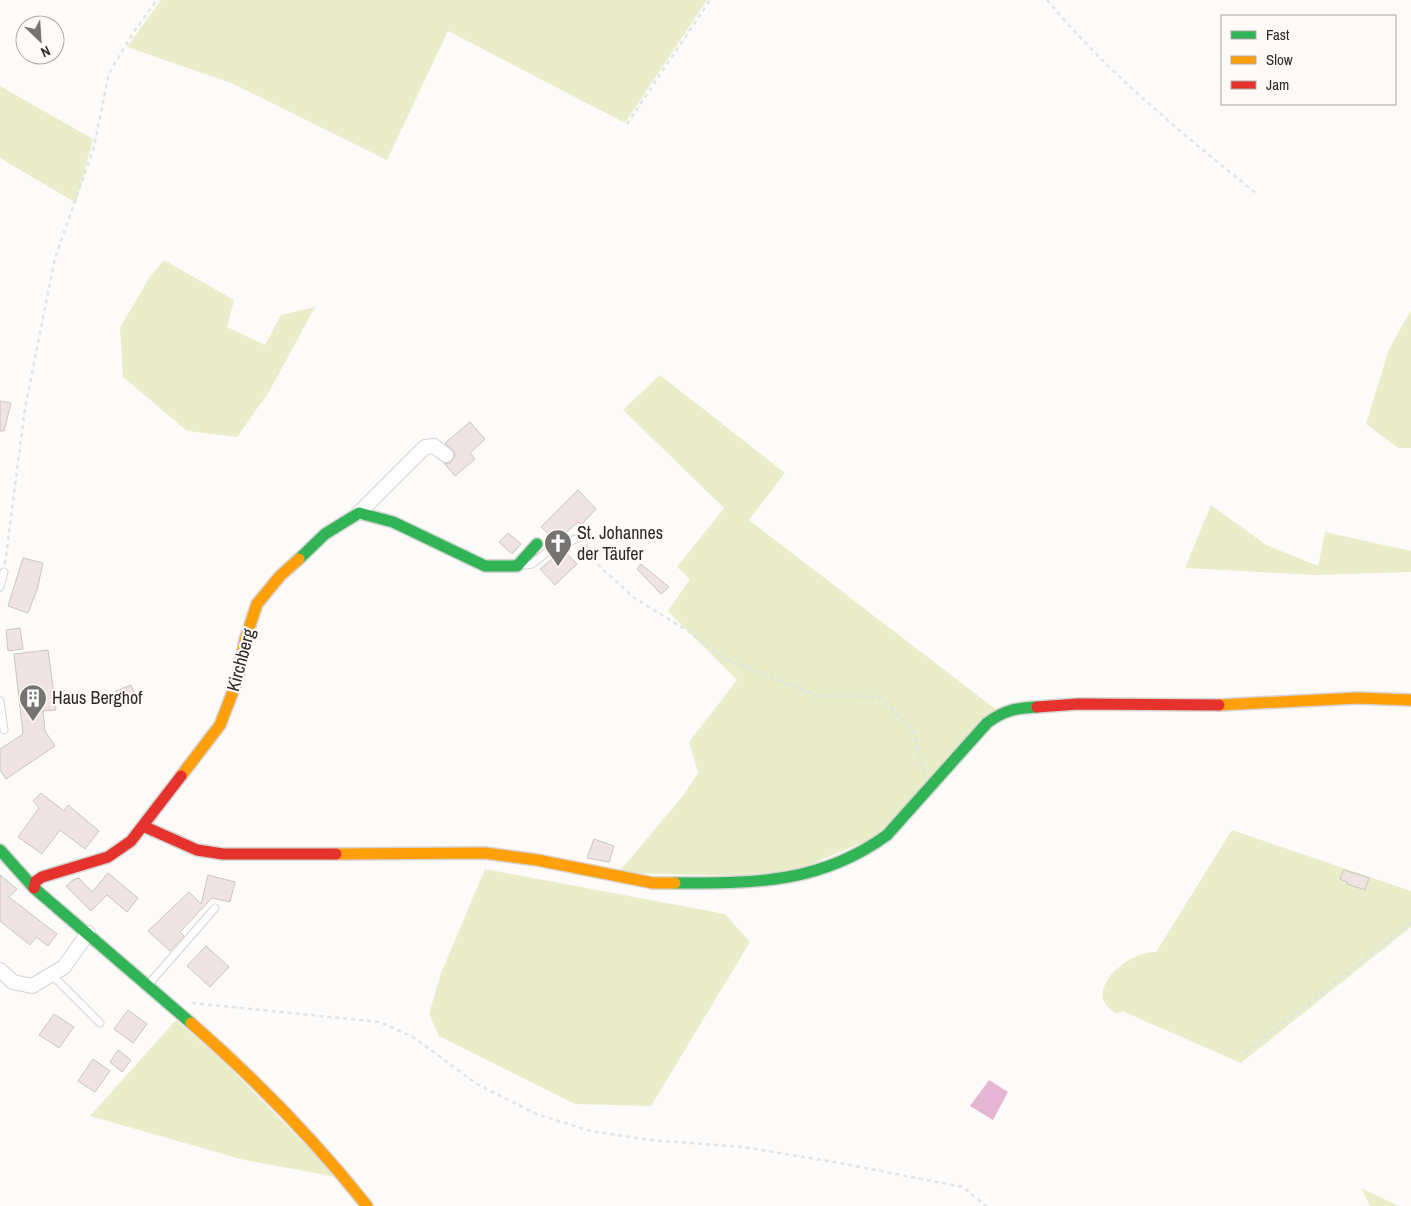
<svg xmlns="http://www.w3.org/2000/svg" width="1411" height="1206" viewBox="0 0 1411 1206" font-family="'Archivo Narrow',sans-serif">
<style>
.green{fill:#e9edca}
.water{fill:#e5b6d3}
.building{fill:#f0e3e3;stroke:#c8c6c5}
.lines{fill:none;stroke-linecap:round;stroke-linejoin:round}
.lane-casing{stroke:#d6d4d2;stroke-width:9}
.street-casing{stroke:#d6d4d2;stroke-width:16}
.fast-casing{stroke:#d6d4d2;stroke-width:14}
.slow-casing{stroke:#d6d4d2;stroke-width:14}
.jam-casing{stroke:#d6d4d2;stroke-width:14}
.path{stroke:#e4e3e3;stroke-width:2.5;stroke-dasharray:4 4;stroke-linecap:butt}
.lane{stroke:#fffefe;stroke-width:7}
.street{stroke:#fffefe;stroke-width:14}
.fast{stroke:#30b455;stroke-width:11}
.slow{stroke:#ff9f0a;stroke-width:11}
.jam{stroke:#e5322d;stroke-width:11}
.labels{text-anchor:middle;stroke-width:4.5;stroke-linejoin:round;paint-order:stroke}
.poi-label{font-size:18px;fill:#2e2b2a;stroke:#fffaf7;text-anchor:start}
.street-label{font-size:18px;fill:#2e2b2a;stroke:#fffaf7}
</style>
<rect width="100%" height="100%" fill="#fdfbf9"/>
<!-- green -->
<path class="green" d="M 161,0 L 707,0 L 625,123 L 448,31 L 387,160 L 231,83 L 127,47 Z
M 0,86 L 93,139 L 76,203 L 0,158 Z
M 164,260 L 234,300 L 227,327 L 265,345 L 281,315 L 315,307 L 269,392 L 237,437 L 187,431 L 123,377 L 120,328 L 149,278 Z
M 1411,310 L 1411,448 L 1398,448 L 1366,424 L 1389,349 Z
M 660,375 L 785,473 L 749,520 L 998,711 L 885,833 L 781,877 L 618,873 L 682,797 L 698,773 L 689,742 L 737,680 L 668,611 L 690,579 L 677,567 L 724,508 L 623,410 Z
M 1211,505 L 1266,545 L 1318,566 L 1325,532 L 1411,551 L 1411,572 L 1316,575 L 1185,568 Z
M 1232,830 L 1411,891 L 1411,927 L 1241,1063 L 1122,1011 L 1118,1014 C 1078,996 1125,951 1156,952 Z
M 485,869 L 725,914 L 750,942 L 651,1106 L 575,1104 L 439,1036 L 429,1014 L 441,973 Z
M 176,1020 L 223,1061 L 337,1177 L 244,1160 L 90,1116 Z
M 1361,1188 L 1399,1206 L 1370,1206 Z"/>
<!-- water -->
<path class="water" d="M 989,1080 L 1008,1092 L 993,1120 L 970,1106 Z"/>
<!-- building -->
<path class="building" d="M 0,401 L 11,403 L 4,431 L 0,431 Z
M 470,422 L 485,439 L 470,453 L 475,459 L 455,476 L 444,463 L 450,463 L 455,456 L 454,451 L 445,443 Z
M 578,490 L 596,509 L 581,525 L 578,522 L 556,541 L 541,527 Z
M 508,533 L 521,544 L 512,554 L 499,542 Z
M 563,550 L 577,564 L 555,585 L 540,569 Z
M 23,558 L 43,563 L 37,590 L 28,613 L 8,606 Z
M 641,564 L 669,587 L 661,594 L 637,569 Z
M 20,628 L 23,649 L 8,651 L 6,630 Z
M 48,650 L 56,710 L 43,711 L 45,731 L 55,746 L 6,779 L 0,770 L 0,749 L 23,734 L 14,654 Z
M 131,685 L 137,698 L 122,705 L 116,691 Z
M 41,793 L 64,811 L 68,805 L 99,831 L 85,849 L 60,830 L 42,854 L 18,837 L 39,808 L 33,801 Z
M 594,839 L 614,846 L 609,862 L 587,858 Z
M 1344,870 L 1369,878 L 1365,890 L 1347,884 L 1347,882 L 1340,879 Z
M 108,873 L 138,898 L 127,912 L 107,895 L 91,911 L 66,886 L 73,880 L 79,878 L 92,892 Z
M 0,875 L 17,889 L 9,897 L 57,934 L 48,946 L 36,937 L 30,945 L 0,921 Z
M 208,875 L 235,882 L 230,902 L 212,898 L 180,932 L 184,936 L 170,951 L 148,931 L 189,892 L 201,904 Z
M 206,946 L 229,967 L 210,987 L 187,966 Z
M 128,1010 L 147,1024 L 133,1043 L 114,1029 Z
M 54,1014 L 74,1027 L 59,1048 L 39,1035 Z
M 118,1050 L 131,1060 L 122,1072 L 110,1062 Z
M 93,1059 L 110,1071 L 95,1092 L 78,1081 Z"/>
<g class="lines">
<!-- lane casing -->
<g class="lane-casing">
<path id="lane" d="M 526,565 L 532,564 L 551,549 L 583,536
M 0,587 L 4,572
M 0,701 L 4,730
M 52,975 L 100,1023
M 148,985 L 215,908"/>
</g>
<!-- street casing -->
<g class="street-casing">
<path id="street" d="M 359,513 L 425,447 L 434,446 L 446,455
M 0,970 L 13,982 L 32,986 L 64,967 L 88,933"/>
</g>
<!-- fast casing -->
<g class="fast-casing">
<path id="fast" d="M 299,559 L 325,534 L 359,513 L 393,522 L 485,566 L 517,566 L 537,544
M 0,850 L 34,888 L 191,1023
M 675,883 C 754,883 820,884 887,835 L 987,723 C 1004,710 1017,708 1037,707"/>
</g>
<!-- slow casing -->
<g class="slow-casing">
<path id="slow" d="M 1219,705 L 1357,698 L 1411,700
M 181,776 L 220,725 L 237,681 L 245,640 L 257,604 L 280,576 L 299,559
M 336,854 L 485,853 L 537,860 L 653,883 L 675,883
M 191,1023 C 255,1079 314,1139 367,1206"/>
</g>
<!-- jam casing -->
<g class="jam-casing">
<path id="jam" d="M 1037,707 L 1078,704 L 1219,705
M 143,826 L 197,850 L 223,854 L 336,854
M 34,888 L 36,881 L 42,877 L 108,857 L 131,841 L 181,776"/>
</g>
<!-- path -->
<path class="path" d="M 1047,0 C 1108,73 1181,133 1256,193
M 627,124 L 710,0
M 586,544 L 591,558 L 633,597 L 691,633 L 723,658 L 818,696 L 879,697 L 912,729 L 924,772
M 5,564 L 25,408 L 55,258 L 94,147 L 109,73 L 133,33 L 157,0
M 192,1003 L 380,1022 L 413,1037 L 477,1084 L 536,1114 L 591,1131 L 650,1140 L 743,1147 L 834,1162 L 963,1187 L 986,1206
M 1245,1053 L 1411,923"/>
<!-- lane -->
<use href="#lane" class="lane"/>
<!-- street -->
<use href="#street" class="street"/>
<!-- fast -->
<use href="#fast" class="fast"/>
<!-- slow -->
<use href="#slow" class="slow"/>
<!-- jam -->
<use href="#jam" class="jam"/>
</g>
<!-- icons -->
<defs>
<g id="church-pin" transform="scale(1.4375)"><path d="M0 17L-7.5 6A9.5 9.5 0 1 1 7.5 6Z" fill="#767472" stroke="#fffaf7"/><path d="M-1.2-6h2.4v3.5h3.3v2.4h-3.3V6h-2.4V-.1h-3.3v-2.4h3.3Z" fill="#fff"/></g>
<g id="building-pin" transform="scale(1.4375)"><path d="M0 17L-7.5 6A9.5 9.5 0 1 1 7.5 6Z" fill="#767472" stroke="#fffaf7"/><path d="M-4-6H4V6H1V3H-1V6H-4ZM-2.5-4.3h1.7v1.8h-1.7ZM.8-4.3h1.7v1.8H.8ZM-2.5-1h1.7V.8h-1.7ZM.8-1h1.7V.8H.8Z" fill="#fff"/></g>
</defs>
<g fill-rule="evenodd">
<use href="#church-pin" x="558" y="543"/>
<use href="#building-pin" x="33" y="698"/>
</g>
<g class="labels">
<!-- poi labels -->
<g class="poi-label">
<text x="577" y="539">St. Johannes<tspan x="577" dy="21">der Täufer</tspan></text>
<text x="52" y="704">Haus Berghof</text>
</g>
<!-- street labels -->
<g class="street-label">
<text transform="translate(241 660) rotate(-75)" y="6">Kirchberg</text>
</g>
</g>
<!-- legend -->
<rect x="1221" y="15" width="175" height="90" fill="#fffaf7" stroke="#aba7a5"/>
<rect x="1231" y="31" width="25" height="8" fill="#30b455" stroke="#aba7a5"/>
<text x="1266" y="40" font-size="15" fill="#2e2b2a">Fast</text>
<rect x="1231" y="56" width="25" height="8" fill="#ff9f0a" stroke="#aba7a5"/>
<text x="1266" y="65" font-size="15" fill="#2e2b2a">Slow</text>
<rect x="1231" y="81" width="25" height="8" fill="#e5322d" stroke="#aba7a5"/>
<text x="1266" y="90" font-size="15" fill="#2e2b2a">Jam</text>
<!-- north arrow -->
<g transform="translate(40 40) rotate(155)"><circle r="24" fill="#fffaf7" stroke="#aba7a5"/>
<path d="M0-4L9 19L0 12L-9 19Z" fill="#767472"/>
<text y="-8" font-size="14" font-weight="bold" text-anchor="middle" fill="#2e2b2a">N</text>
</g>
</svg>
